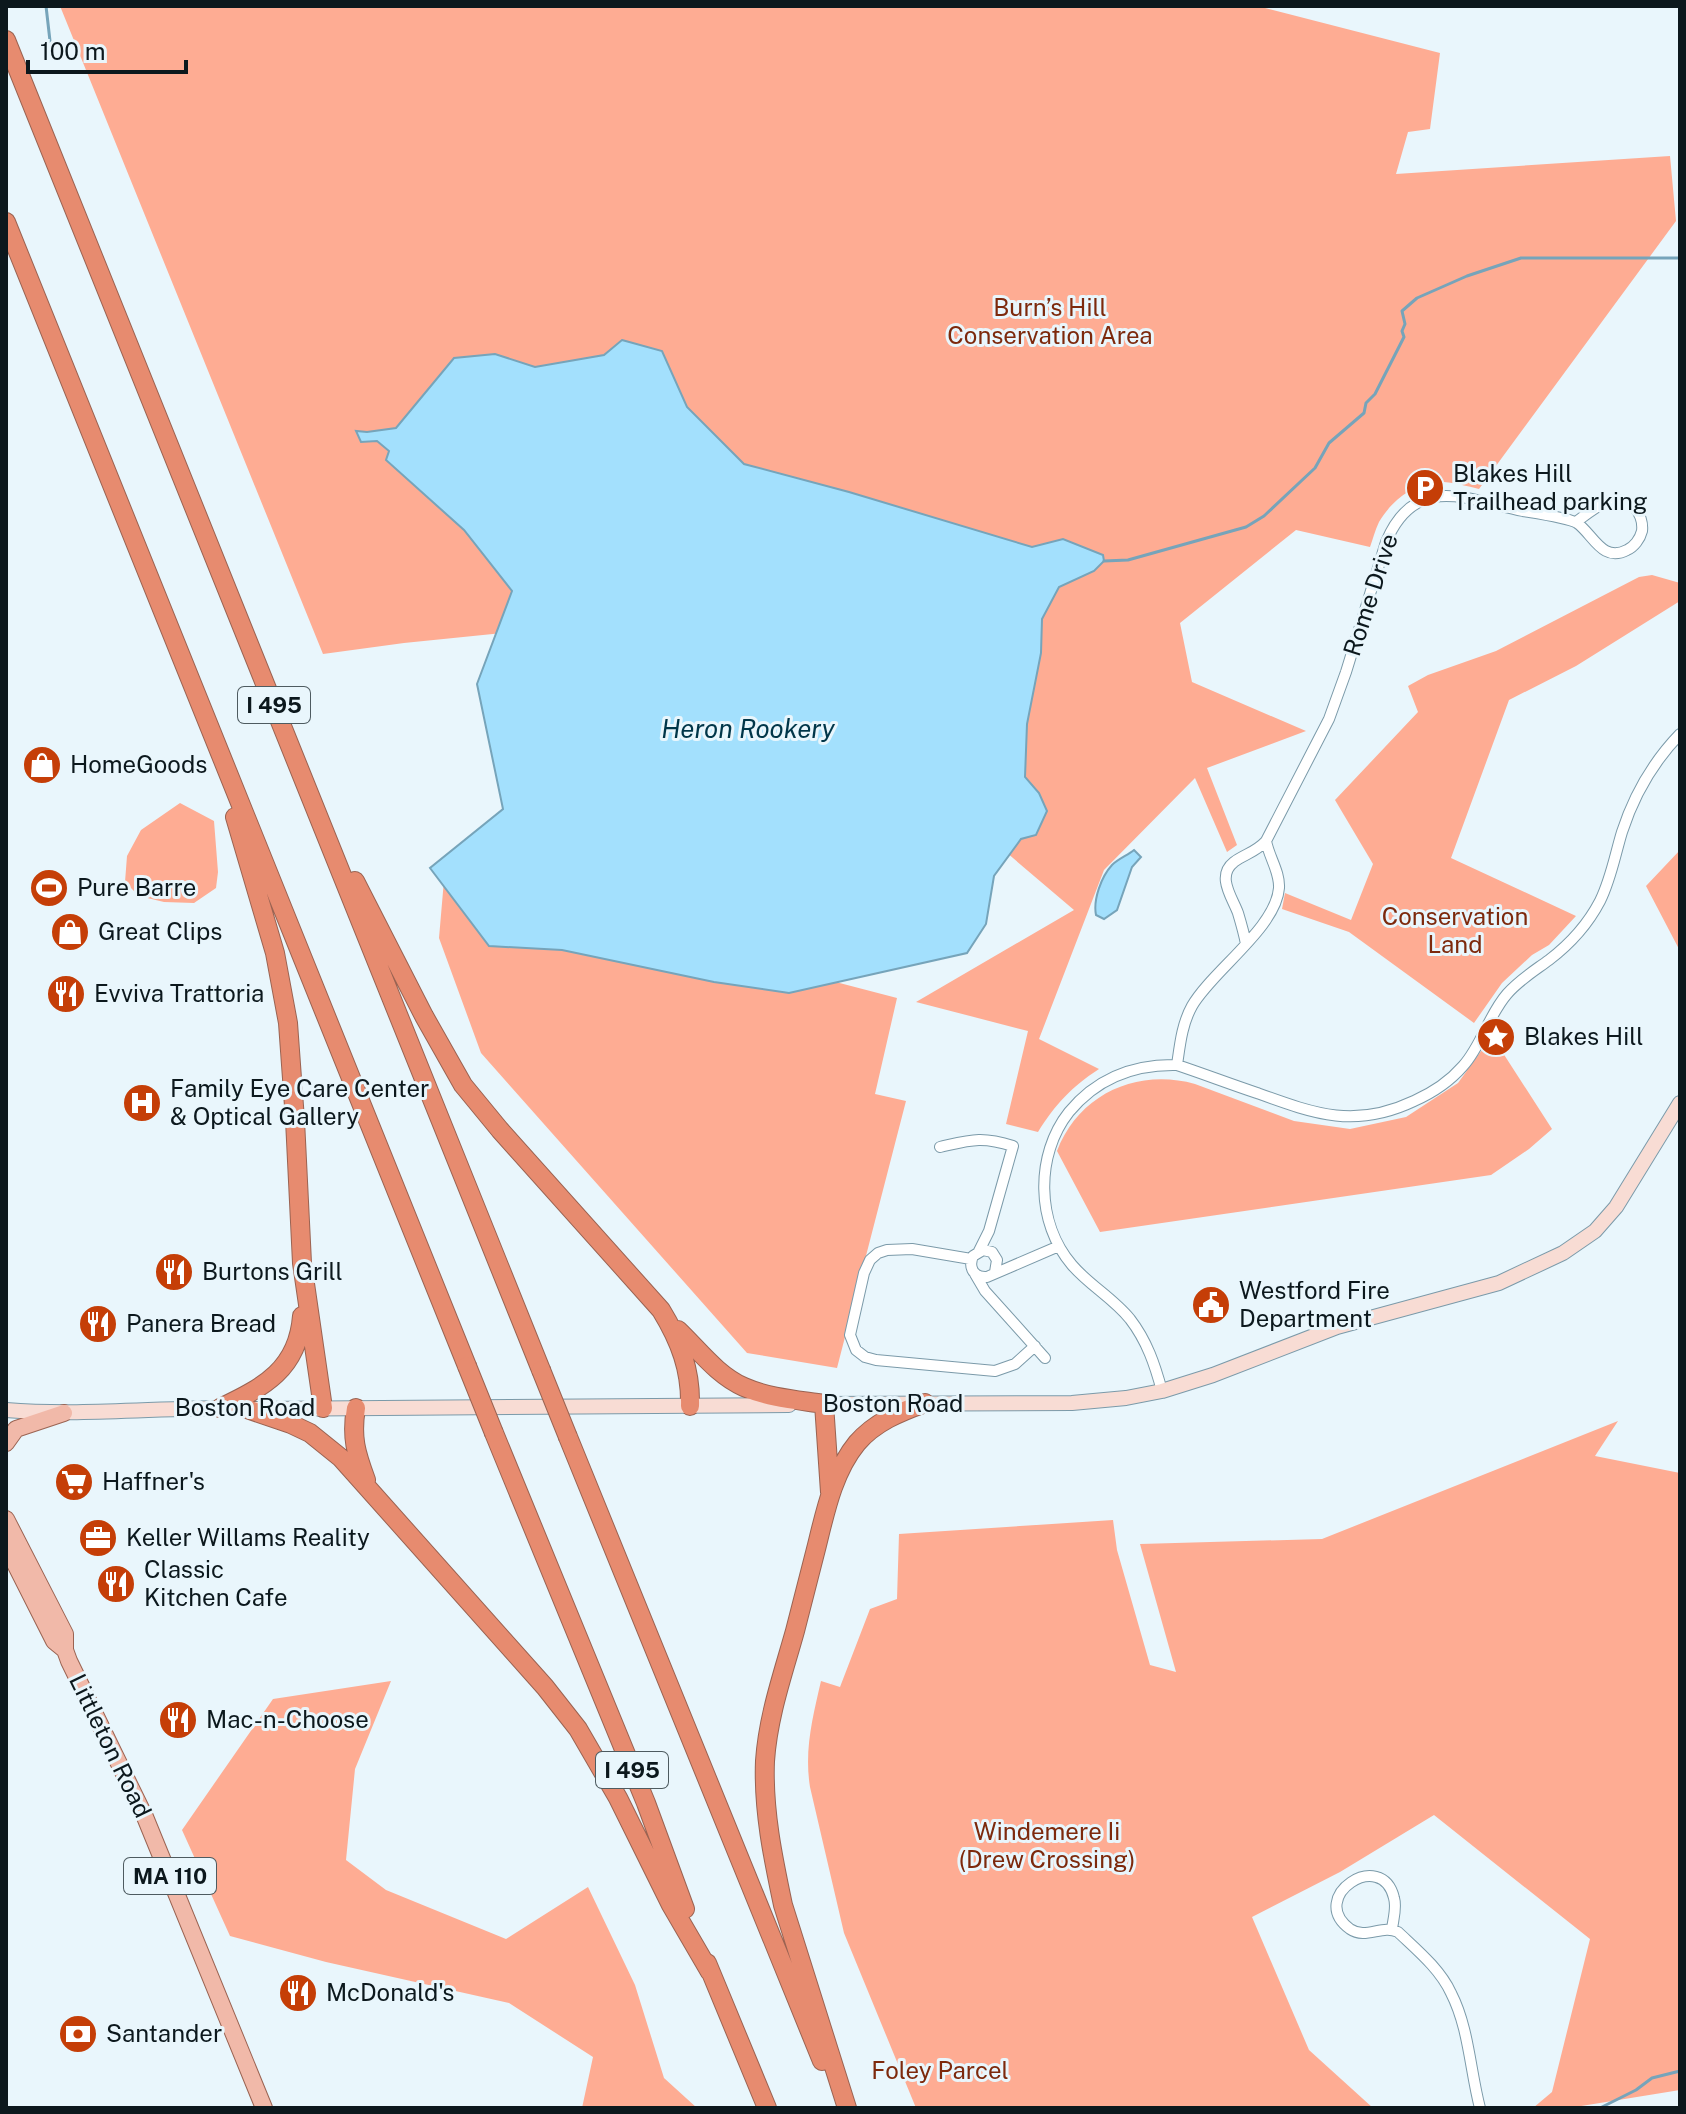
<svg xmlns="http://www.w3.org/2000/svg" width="1686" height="2114" viewBox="0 0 1686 2114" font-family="'Public Sans',sans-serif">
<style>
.green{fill:#feac93}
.water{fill:#a3e0fd;stroke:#76a4ba;stroke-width:2}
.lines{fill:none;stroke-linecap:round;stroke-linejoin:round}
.stream{stroke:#76a4ba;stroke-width:3}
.street-casing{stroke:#7b9aa9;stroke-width:12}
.secondary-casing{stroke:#7b9aa9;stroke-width:16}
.primary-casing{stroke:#9a6352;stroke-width:18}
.highway-casing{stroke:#9a6352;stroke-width:20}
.street{stroke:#fff;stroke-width:10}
.secondary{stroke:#f8dcd4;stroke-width:14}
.primary{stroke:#f1b9a9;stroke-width:16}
.highway{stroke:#e78b6f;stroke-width:18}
.highway-bridge-casing{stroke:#9a6352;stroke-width:20;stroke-linecap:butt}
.highway-bridge{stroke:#e78b6f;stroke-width:18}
.labels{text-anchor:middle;stroke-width:6;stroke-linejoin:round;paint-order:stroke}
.shield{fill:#e9f6fc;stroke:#4e5b60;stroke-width:2}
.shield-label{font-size:22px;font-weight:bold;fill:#0c181d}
.park-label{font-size:24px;fill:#7d290c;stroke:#e9f6fc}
.poi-label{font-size:24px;fill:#0c181d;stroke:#e9f6fc;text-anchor:start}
.street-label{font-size:24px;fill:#0c181d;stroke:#e9f6fc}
.water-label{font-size:26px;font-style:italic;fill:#003649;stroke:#e9f6fc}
</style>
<rect width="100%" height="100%" fill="#e9f6fc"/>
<!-- green -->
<path class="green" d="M 60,6 L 1257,6 L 1440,53 L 1430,129 L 1408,132 L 1396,174 L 1670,156 L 1676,221 L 1479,489 C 1465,486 1449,481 1435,482 C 1412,484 1390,503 1379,522 C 1375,530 1373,539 1370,547 L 1296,530 L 1180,623 L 1192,682 L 1306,731 L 1207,768 L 1237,845 L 1227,852 L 1195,778 L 1104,870 L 1039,1039 L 1099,1069 C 1071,1087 1055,1105 1038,1132 L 1006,1124 L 1028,1031 L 916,1002 L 1074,910 L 839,710 L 889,594 L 404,643 L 323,654 Z
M 1652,575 L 1680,583 L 1680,601 L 1576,666 L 1509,700 L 1451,858 L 1576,916 L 1549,945 L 1532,955 L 1502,983 L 1474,1023 L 1349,932 L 1282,909 L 1285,893 L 1351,920 L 1373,864 L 1335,800 L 1418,712 L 1408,686 L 1428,675 L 1496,651 L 1639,577 Z
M 180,803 L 214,821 L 218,872 L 216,888 L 194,903 L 164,902 L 139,896 L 125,882 L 127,856 L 141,830 Z
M 1680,850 L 1680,951 L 1646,886 Z
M 444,880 L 897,998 L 875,1094 L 906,1101 L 837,1368 L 747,1353 L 481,1053 L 439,938 Z
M 1492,1036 L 1552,1129 L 1529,1149 L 1491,1175 L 1100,1232 L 1057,1151 C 1079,1094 1137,1068 1195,1084 L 1294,1121 L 1350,1129 L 1406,1117 L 1458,1083 Z
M 1618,1421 L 1595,1456 L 1680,1473 L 1680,2090 L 1569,2108 L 1533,2108 L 1552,2092 L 1590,1939 L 1434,1815 L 1340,1872 L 1252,1917 L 1309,2050 L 1373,2108 L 916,2108 L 844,1933 L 810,1787 C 804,1750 813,1716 821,1681 L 840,1687 L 870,1609 L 897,1599 L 899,1534 L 1113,1520 L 1117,1550 L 1150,1665 L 1176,1672 L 1140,1544 L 1322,1539 Z
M 391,1681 L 355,1769 L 346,1860 L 386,1890 L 506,1939 L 588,1887 L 635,1985 L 664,2078 L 697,2108 L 582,2108 L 593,2057 L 509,2003 L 326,1962 L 230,1936 L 182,1830 L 273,1699 Z"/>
<!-- water -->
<path class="water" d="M 622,340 L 662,351 L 687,407 L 744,464 L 849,492 L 1032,547 L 1063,539 L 1103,555 L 1104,561 L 1094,571 L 1059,587 L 1042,619 L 1041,653 L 1027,724 L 1025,777 L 1039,793 L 1047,811 L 1036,835 L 1021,839 L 994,876 L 986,924 L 967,953 L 789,993 L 714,982 L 562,950 L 489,946 L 430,868 L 503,809 L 477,684 L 512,591 L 464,530 L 386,460 L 389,451 L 377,441 L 361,442 L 356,431 L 367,432 L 396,428 L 454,358 L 495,354 L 535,367 L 604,355 Z
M 1134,850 L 1141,857 L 1132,867 L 1117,910 L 1104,919 L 1096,915 C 1093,900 1101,877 1112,865 C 1118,859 1128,855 1134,850 Z"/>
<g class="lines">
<!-- stream -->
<path class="stream" d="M 44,45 L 50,41 L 46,6
M 1104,561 L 1128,560 L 1246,527 L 1264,516 L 1315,468 L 1329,443 L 1364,413 L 1366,403 L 1375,394 L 1404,337 L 1402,331 L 1405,324 L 1402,311 L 1417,298 L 1467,276 L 1521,258 L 1680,258
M 1600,2108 L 1636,2090 L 1652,2078 L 1680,2071"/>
<!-- street casing -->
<g class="street-casing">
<path id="street" d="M 1246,944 C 1244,933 1241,923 1238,913 C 1232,897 1216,876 1234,862 C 1245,854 1256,852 1266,841 L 1329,719 L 1346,672 L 1386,542 C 1415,473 1466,499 1523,511 C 1535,513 1569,518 1577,523 C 1593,534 1602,563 1627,550 C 1634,547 1640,539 1642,531 C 1643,523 1640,514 1635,508 C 1615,488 1593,510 1576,522
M 1177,1065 C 1180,1044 1182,1024 1192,1006 C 1212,971 1276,928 1279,888 C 1280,872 1269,857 1266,841
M 940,1147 C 971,1140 981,1136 1013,1146 L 989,1231 L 979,1251
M 971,1259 L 912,1249 L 887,1250 L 878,1253 L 870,1260 L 864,1273 L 850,1335 L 856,1350 L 865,1357 L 876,1360 L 995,1371 L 1015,1364 L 1035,1346
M 995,1272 L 997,1260 L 992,1252 L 983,1250 L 973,1256 C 968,1268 974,1278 987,1277 L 1059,1246
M 975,1274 L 985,1291 L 1045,1358
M 1162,1391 C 1155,1365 1147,1341 1130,1319 C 1113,1298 1089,1285 1072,1265 C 1036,1223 1035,1155 1069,1112 C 1097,1078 1134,1064 1177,1065 C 1204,1074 1230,1084 1257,1093 C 1315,1114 1355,1129 1414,1101 C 1432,1093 1450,1081 1463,1066 C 1482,1045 1488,1016 1507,994 C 1519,980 1534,971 1549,960 C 1570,944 1588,924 1600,901 C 1611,879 1615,855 1622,832 C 1634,795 1653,762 1680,734
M 1392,1929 C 1393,1920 1397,1908 1394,1898 C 1382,1847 1306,1897 1350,1929 C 1366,1940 1382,1924 1398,1932 C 1417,1950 1440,1969 1451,1993 C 1469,2028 1470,2070 1480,2108"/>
</g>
<!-- secondary casing -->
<g class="secondary-casing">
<path id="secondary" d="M 814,1404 L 1072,1403 L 1126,1398 L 1162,1391 L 1213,1375 L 1337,1327 L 1499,1283 L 1563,1253 L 1595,1231 L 1616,1207 L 1680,1103
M 254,1409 L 789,1405
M 6,1410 C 80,1416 155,1408 229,1408"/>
</g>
<!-- primary casing -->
<g class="primary-casing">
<path id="primary" d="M 6,1443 L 16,1429 L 64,1413
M 6,1519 L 65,1634 L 65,1650 L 69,1661 L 145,1817 L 264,2108
M 6,1546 L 54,1641 L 65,1650"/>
</g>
<!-- highway casing -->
<g class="highway-casing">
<path id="highway" d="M 6,40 L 541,1370
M 6,222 L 467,1366
M 235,817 L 275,953 L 288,1023 L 295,1120 L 302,1263 L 323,1408
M 355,881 L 424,1016 L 463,1085 L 500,1130 L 661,1310 C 680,1341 691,1370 690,1406
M 678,1330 C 699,1350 717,1375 744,1387 C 769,1398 798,1400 824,1404 L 830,1492
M 220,1408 C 264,1387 298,1369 302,1316
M 356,1408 C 351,1437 356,1453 366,1480
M 247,1409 L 291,1424 L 310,1433 L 341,1458 L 545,1687 L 578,1729 L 618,1798 L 671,1905 L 710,1972
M 494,1433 L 646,1803 L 685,1909
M 568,1437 L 822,2061
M 707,1963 L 767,2108
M 847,2108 L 783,1905 C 773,1858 763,1810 765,1761 C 768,1716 783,1674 795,1631 C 802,1604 809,1577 816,1549 C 825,1513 833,1472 857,1443 C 875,1422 900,1412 925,1403"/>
</g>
<!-- street -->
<use href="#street" class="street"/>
<!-- secondary -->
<use href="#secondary" class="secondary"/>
<!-- primary -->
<use href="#primary" class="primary"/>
<!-- highway -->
<use href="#highway" class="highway"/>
<!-- highway-bridge casing -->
<g class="highway-bridge-casing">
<path id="highway-bridge" d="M 467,1366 L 494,1433
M 541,1370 L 568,1437"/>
</g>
<!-- highway-bridge -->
<use href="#highway-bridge" class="highway-bridge"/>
</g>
<!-- icons -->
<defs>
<g id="parking-disc" transform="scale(2)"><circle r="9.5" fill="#c53e07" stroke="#e9f6fc"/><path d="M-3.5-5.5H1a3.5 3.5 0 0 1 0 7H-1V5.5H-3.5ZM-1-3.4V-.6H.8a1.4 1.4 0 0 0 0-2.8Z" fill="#fff"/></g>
<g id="shop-disc" transform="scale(2)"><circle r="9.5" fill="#c53e07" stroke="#e9f6fc"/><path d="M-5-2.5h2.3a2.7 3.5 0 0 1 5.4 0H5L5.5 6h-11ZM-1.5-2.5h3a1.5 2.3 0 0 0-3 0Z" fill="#fff"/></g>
<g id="stadium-disc" transform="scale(2)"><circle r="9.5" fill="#c53e07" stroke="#e9f6fc"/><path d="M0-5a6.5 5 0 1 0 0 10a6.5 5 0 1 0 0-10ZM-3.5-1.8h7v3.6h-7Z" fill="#fff"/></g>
<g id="restaurant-disc" transform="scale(2)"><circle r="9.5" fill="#c53e07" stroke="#e9f6fc"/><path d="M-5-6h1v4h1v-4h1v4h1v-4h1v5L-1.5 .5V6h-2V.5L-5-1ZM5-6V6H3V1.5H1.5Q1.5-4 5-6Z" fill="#fff"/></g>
<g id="sight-disc" transform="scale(2)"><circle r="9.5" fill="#c53e07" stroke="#e9f6fc"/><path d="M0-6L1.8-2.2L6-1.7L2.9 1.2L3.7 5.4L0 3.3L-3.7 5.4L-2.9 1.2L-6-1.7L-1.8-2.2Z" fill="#fff"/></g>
<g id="hospital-disc" transform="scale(2)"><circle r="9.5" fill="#c53e07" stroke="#e9f6fc"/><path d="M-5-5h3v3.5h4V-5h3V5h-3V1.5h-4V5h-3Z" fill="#fff"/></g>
<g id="civic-disc" transform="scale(2)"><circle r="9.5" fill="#c53e07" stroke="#e9f6fc"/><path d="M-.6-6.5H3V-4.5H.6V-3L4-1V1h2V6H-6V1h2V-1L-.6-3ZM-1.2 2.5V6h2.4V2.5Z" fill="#fff"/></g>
<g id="supermarket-disc" transform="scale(2)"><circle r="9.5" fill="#c53e07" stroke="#e9f6fc"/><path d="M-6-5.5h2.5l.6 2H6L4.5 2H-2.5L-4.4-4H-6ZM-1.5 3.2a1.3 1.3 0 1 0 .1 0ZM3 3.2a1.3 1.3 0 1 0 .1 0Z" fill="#fff"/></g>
<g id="office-disc" transform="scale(2)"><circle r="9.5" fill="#c53e07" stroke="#e9f6fc"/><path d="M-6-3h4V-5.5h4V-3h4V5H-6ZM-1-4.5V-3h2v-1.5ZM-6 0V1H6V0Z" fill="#fff"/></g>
<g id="bank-disc" transform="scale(2)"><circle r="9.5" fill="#c53e07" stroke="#e9f6fc"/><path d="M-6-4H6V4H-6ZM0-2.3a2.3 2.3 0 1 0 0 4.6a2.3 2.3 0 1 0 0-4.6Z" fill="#fff"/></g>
</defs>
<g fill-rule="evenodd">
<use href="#parking-disc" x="1425" y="488"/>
<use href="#shop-disc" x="42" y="765"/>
<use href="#stadium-disc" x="49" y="888"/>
<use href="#shop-disc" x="70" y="932"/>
<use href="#restaurant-disc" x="66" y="994"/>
<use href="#sight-disc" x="1496" y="1037"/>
<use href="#hospital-disc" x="142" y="1103"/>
<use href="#restaurant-disc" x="174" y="1272"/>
<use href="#civic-disc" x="1211" y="1305"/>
<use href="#restaurant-disc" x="98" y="1324"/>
<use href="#supermarket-disc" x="74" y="1482"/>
<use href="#office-disc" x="98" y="1538"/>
<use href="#restaurant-disc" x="116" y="1584"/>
<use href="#restaurant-disc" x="178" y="1720"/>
<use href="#restaurant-disc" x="298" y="1993"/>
<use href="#bank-disc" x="78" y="2034"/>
</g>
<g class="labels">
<!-- shield labels -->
<g class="shield">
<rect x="238" y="687" width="72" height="36" rx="6"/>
<rect x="596" y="1752" width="72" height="36" rx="6"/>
<rect x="124" y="1858" width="92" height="36" rx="6"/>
</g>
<g class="shield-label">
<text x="274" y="713">I 495</text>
<text x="632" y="1778">I 495</text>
<text x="170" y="1884">MA 110</text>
</g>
<!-- park labels -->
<g class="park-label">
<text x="1050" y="316">Burn’s Hill<tspan x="1050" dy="28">Conservation Area</tspan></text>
<text x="1455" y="925">Conservation<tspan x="1455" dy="28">Land</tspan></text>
<text x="1047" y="1840">Windemere Ii<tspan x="1047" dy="28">(Drew Crossing)</tspan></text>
<text x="940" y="2079">Foley Parcel</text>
</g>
<!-- poi labels -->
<g class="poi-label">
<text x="1453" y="482">Blakes Hill<tspan x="1453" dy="28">Trailhead parking</tspan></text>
<text x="70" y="773">HomeGoods</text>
<text x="77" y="896">Pure Barre</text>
<text x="98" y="940">Great Clips</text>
<text x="94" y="1002">Evviva Trattoria</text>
<text x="1524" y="1045">Blakes Hill</text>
<text x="170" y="1097">Family Eye Care Center<tspan x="170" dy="28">&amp; Optical Gallery</tspan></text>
<text x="202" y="1280">Burtons Grill</text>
<text x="1239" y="1299">Westford Fire<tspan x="1239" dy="28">Department</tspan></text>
<text x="126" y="1332">Panera Bread</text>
<text x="102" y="1490">Haffner's</text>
<text x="126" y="1546">Keller Willams Reality</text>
<text x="144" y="1578">Classic<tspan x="144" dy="28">Kitchen Cafe</tspan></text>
<text x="206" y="1728">Mac-n-Choose</text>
<text x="326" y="2001">McDonald's</text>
<text x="106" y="2042">Santander</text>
</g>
<!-- street labels -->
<g class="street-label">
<text transform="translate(1371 595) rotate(-72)" y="8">Rome Drive</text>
<text x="893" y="1412">Boston Road</text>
<text x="245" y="1416">Boston Road</text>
<text transform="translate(110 1746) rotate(64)" y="8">Littleton Road</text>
</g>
<!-- water labels -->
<g class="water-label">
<text x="748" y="738">Heron Rookery</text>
</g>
</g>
<!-- border -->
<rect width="1686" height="2114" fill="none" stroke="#0c181d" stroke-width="16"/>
<!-- scale -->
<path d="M28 60v12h158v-12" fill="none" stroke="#0c181d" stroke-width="4"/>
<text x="40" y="60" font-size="24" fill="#0c181d" stroke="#e9f6fc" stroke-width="6" paint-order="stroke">100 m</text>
</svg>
